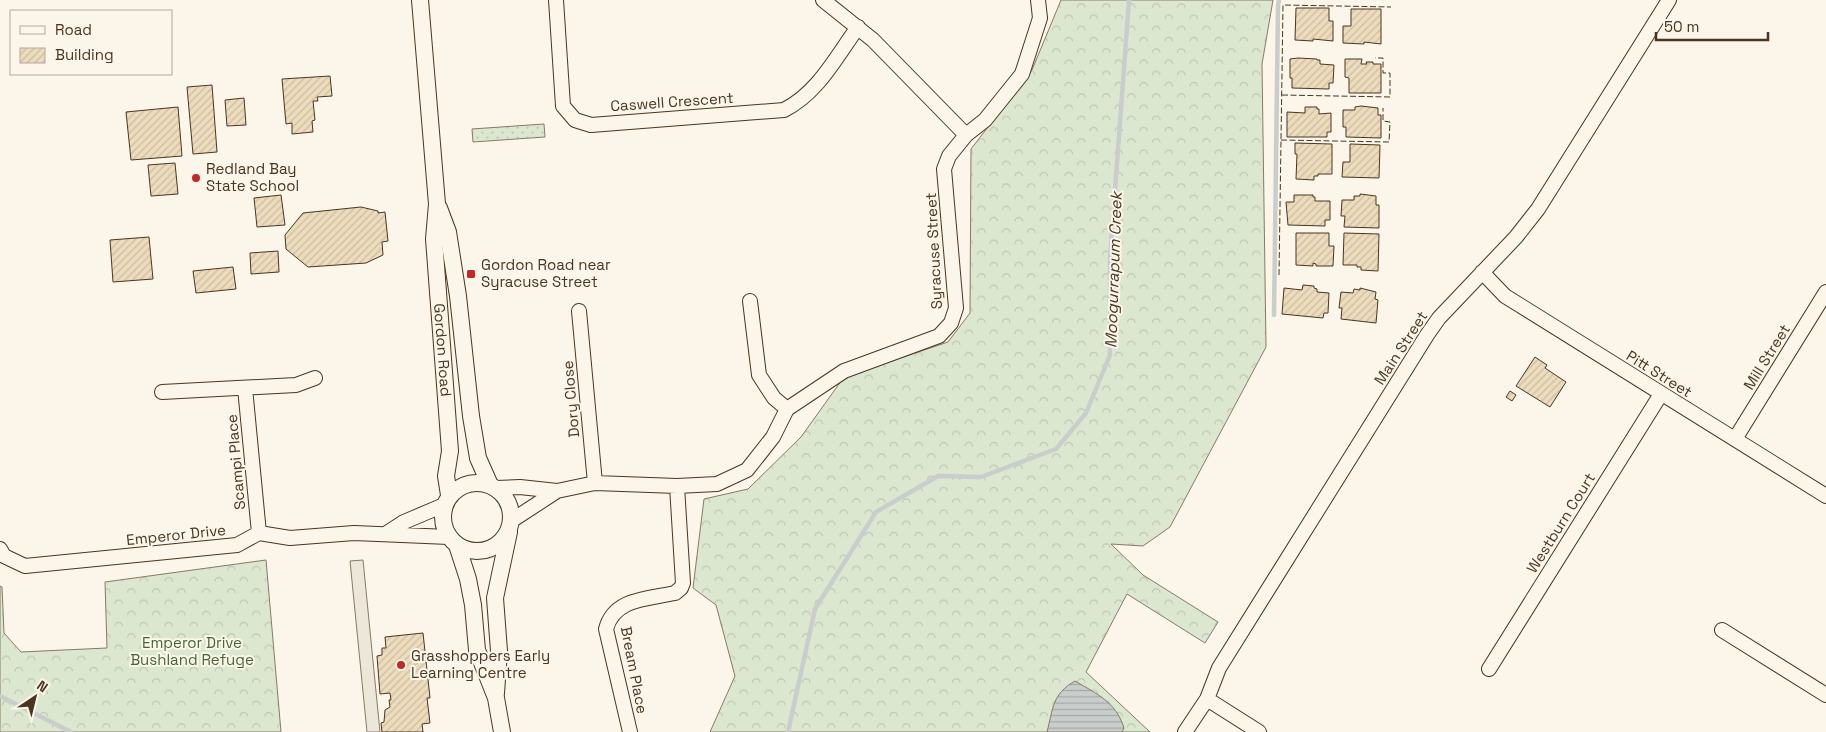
<svg xmlns="http://www.w3.org/2000/svg" width="1826" height="732" viewBox="0 0 1826 732" font-family="'Space Grotesk',sans-serif">
<style>
.grass{fill:url(#grass-dots);stroke:#887966}
.forest{fill:url(#forest-crowns);stroke:#887966}
.parking{fill:#ede7d9;stroke:#887966}
.water{fill:url(#water-rules);stroke:#887966}
.lines{fill:none;stroke-linecap:round;stroke-linejoin:round}
.stream{stroke:#c9cecd;stroke-width:4.5}
.building{fill:url(#building-hatch);stroke:#4a3520}
.minor-casing{stroke:#4a3520;stroke-width:16}
.tertiary-casing{stroke:#4a3520;stroke-width:18}
.minor{stroke:#fbf6e9;stroke-width:14}
.tertiary{stroke:#fbf6e9;stroke-width:16}
.fence{stroke:#4a3520;stroke-width:1;stroke-dasharray:6 2.5;stroke-linecap:butt}
.poi-dot{fill:#c62828;stroke:#fbf6e9;stroke-width:2}
.labels{text-anchor:middle;stroke-width:4;stroke-linejoin:round;paint-order:stroke}
.street-label{font-size:15px;fill:#4a3520;stroke:#fbf6e9}
.poi-label{font-size:15px;fill:#4a3520;stroke:#fbf6e9;text-anchor:start}
.park-label{font-size:15px;fill:#436837;stroke:#fbf6e9}
.water-label{font-size:16px;font-style:italic;fill:#4a3520;stroke:#fbf6e9}
</style>
<defs>
<pattern id="grass-dots" width="8" height="8" patternUnits="userSpaceOnUse" patternTransform="scale(1.25)"><rect width="8" height="8" fill="#dce7d0"/><path d="M2 2h.1M6 6h.1" fill="none" stroke="#bec7b2" stroke-width="1.8" stroke-linecap="round"/></pattern>
<pattern id="forest-crowns" width="20" height="18" patternUnits="userSpaceOnUse" patternTransform="scale(1.25)"><rect width="20" height="18" fill="#dce7d0"/><path d="M2 6a3 3 0 1 1 6 0M12 15a3 3 0 1 1 6 0" fill="none" stroke="#bec7b2"/></pattern>
<pattern id="water-rules" width="6" height="5" patternUnits="userSpaceOnUse" patternTransform="scale(1.25)"><rect width="6" height="5" fill="#c9cecd"/><path d="M0 2.5h6" fill="none" stroke="#a5a8a6"/></pattern>
<pattern id="building-hatch" width="6" height="6" patternUnits="userSpaceOnUse" patternTransform="scale(1.25)"><rect width="6" height="6" fill="#ecdcbc"/><path d="M-1 1l2-2M0 6l6-6M5 7l2-2" fill="none" stroke="#ccbda1"/></pattern>
</defs>
<rect width="100%" height="100%" fill="#fbf6e9"/>
<!-- grass -->
<path class="grass" d="M 544,124 L 545,137 L 473,142 L 472,129 Z"/>
<!-- forest -->
<path class="forest" d="M 1061,0 L 1273,0 L 1262,64 L 1266,347 L 1170,527 L 1143,546 L 1111,544 L 1143,575 L 1218,622 L 1205,643 L 1127,594 L 1086,672 L 1150,732 L 710,732 L 735,676 L 716,605 L 693,588 L 704,499 L 748,489 L 801,437 L 844,377 L 948,342 L 970,313 L 971,149 L 1032,70 Z
M 266,560 L 281,732 L 0,732 L 0,586 L 2,587 L 4,633 L 21,652 L 107,648 L 105,582 Z"/>
<!-- parking -->
<path class="parking" d="M 363,560 L 380,732 L 367,732 L 350,561 Z"/>
<!-- water -->
<path class="water" d="M 1075,681 C 1097,694 1116,702 1124,728 L 1122,732 L 1047,732 C 1053,709 1052,694 1075,681 Z"/>
<g class="lines">
<!-- stream -->
<path class="stream" d="M 1274,315 L 1278,6 L 1279,0
M 0,696 L 71,732
M 788,732 L 815,609 L 876,512 L 938,476 L 981,477 L 1056,449 L 1086,413 L 1110,355 L 1110,258 L 1129,0"/>
</g>
<!-- building -->
<path class="building" d="M 1296,8 L 1329,8 L 1329,21 L 1333,21 L 1333,41 L 1313,39 L 1313,41 L 1295,40 Z
M 1351,9 L 1381,9 L 1381,44 L 1364,42 L 1364,44 L 1343,43 L 1343,26 L 1351,26 Z
M 1298,58 L 1317,59 L 1317,60 L 1320,60 L 1320,64 L 1334,65 L 1333,83 L 1329,83 L 1329,89 L 1292,88 L 1292,78 L 1290,78 L 1290,59 Z
M 1345,59 L 1362,59 L 1361,64 L 1367,64 L 1366,62 L 1373,62 L 1373,64 L 1381,64 L 1381,93 L 1349,93 L 1349,78 L 1345,77 Z
M 330,76 L 332,96 L 317,97 L 318,101 L 313,101 L 315,120 L 312,121 L 313,132 L 292,134 L 292,123 L 286,124 L 282,79 Z
M 212,85 L 217,152 L 193,154 L 187,87 Z
M 244,98 L 246,125 L 227,126 L 225,100 Z
M 1361,106 L 1378,108 L 1378,115 L 1381,115 L 1381,138 L 1346,137 L 1346,127 L 1343,127 L 1343,110 L 1355,110 L 1355,107 Z
M 178,107 L 182,156 L 131,160 L 126,112 Z
M 1305,107 L 1317,107 L 1317,109 L 1319,109 L 1319,114 L 1331,113 L 1331,132 L 1327,132 L 1327,137 L 1287,137 L 1287,112 L 1305,113 Z
M 1295,143 L 1332,144 L 1332,174 L 1318,174 L 1318,176 L 1314,176 L 1314,180 L 1296,179 L 1297,154 L 1295,154 Z
M 1350,144 L 1380,145 L 1379,178 L 1342,177 L 1343,162 L 1350,162 Z
M 175,163 L 178,194 L 151,196 L 148,165 Z
M 1360,194 L 1376,196 L 1376,205 L 1379,205 L 1379,228 L 1344,227 L 1345,216 L 1341,216 L 1342,200 L 1354,200 L 1354,196 L 1360,196 Z
M 281,195 L 285,225 L 257,227 L 254,198 Z
M 1294,195 L 1313,195 L 1313,197 L 1315,197 L 1315,201 L 1330,201 L 1330,220 L 1325,220 L 1325,226 L 1288,225 L 1286,202 L 1294,202 Z
M 361,207 L 378,211 L 378,213 L 385,212 L 388,241 L 382,242 L 383,255 L 366,263 L 308,267 L 286,249 L 285,235 L 303,213 Z
M 1296,233 L 1329,233 L 1329,246 L 1334,246 L 1333,266 L 1316,266 L 1316,264 L 1313,263 L 1313,266 L 1296,265 Z
M 1344,233 L 1379,234 L 1378,271 L 1361,270 L 1361,267 L 1357,267 L 1357,265 L 1343,265 Z
M 149,237 L 153,279 L 113,282 L 110,240 Z
M 278,251 L 279,272 L 251,274 L 250,253 Z
M 233,267 L 236,289 L 196,293 L 193,271 Z
M 1303,285 L 1314,286 L 1314,288 L 1317,289 L 1317,292 L 1329,293 L 1328,313 L 1324,313 L 1323,318 L 1282,314 L 1284,288 L 1302,290 Z
M 1360,288 L 1376,292 L 1375,299 L 1378,300 L 1376,323 L 1341,319 L 1342,308 L 1339,308 L 1341,292 L 1353,293 L 1354,289 L 1360,290 Z
M 1535,357 L 1547,365 L 1545,368 L 1566,382 L 1550,407 L 1516,386 Z
M 1510,391 L 1516,395 L 1512,401 L 1506,397 Z
M 423,633 L 430,698 L 427,698 L 430,723 L 422,724 L 423,732 L 382,732 L 381,723 L 384,722 L 385,710 L 390,707 L 389,700 L 391,700 L 390,693 L 380,694 L 377,656 L 382,655 L 382,648 L 386,648 L 385,637 Z"/>
<g class="lines">
<!-- minor casing -->
<g class="minor-casing">
<path id="minor" d="M 556,0 L 563,106 L 575,120 L 591,125 L 784,110 C 818,93 836,57 858,27
M 966,135 L 985,120 L 1022,74 L 1040,18 L 1038,0
M 1482,272 L 1505,296 L 1826,496
M 750,301 L 759,375 L 774,398 L 787,409
M 579,311 L 595,483
M 245,388 L 259,533
M 162,392 L 296,385 L 315,378
M 1735,439 L 1826,292
M 496,488 L 520,487 L 557,491
M 511,521 L 557,491 L 595,483 L 677,486 L 717,484 L 747,470 L 773,437 L 787,409 L 844,371 L 939,336 L 951,323 L 956,308 L 944,169 L 949,156 L 966,135 L 873,40 L 823,0
M 387,533 L 404,522 L 444,505
M 0,549 L 4,556 L 25,566 L 237,545 L 259,533 L 290,538 L 354,533 L 449,537
M 1722,630 L 1826,695
M 1489,669 L 1661,394
M 1207,699 L 1259,732
M 630,732 L 606,629 C 614,598 648,599 675,593 L 681,588 L 683,583 L 677,486
M 1185,732 L 1207,699 L 1219,668 L 1427,335 L 1439,318 L 1516,237 L 1538,209 L 1669,0"/>
</g>
<!-- tertiary casing -->
<g class="tertiary-casing">
<g id="tertiary">
<path id="s1" d="M 420,0 L 437,204 L 434,239 L 450,451 L 446,476 L 449,495"/>
<path d="M 439,208 L 448,232 L 458,296 L 471,416 L 478,458 L 490,485"/>
<circle cx="477" cy="517" r="34"/>
<path d="M 457,545 L 468,579 L 473,605 L 477,650 L 496,698 L 502,732"/>
<path d="M 496,693 L 499,651 L 495,598 L 509,532"/>
</g>
</g>
<!-- minor -->
<use href="#minor" class="minor"/>
<!-- tertiary -->
<use href="#tertiary" class="tertiary"/>
<!-- fence -->
<path class="fence" d="M 1282,95 L 1390,97 L 1390,73 L 1383,73 L 1383,58 L 1375,58
M 1281,140 L 1389,142 L 1390,122 L 1383,121 L 1383,108
M 1279,275 L 1283,5 L 1391,7"/>
</g>
<!-- markers -->
<g class="poi-dot">
<circle cx="196" cy="178" r="5"/>
<rect x="466" y="269" width="10" height="10" rx="2.5"/>
<circle cx="401" cy="665" r="5"/>
</g>
<g class="labels">
<!-- street labels -->
<g class="street-label">
<text transform="translate(672 102) rotate(-4)" y="5">Caswell Crescent</text>
<text transform="translate(934 251) rotate(-93)" y="5">Syracuse Street</text>
<text transform="translate(1401 348) rotate(-57)" y="5">Main Street</text>
<text dy="5" stroke="none"><textPath href="#s1" startOffset="351">Gordon Road</textPath></text>
<text transform="translate(1767 357) rotate(-58)" y="5">Mill Street</text>
<text transform="translate(1659 374) rotate(32)" y="5">Pitt Street</text>
<text transform="translate(571 399) rotate(-95)" y="5">Dory Close</text>
<text transform="translate(236 462) rotate(-95)" y="5">Scampi Place</text>
<text transform="translate(1561 523) rotate(-58)" y="5">Westburn Court</text>
<text transform="translate(176 535) rotate(-6)" y="5">Emperor Drive</text>
<text transform="translate(634 670) rotate(79)" y="5">Bream Place</text>
</g>
<!-- poi labels -->
<g class="poi-label">
<text x="206" y="174">Redland Bay<tspan x="206" dy="17">State School</tspan></text>
<text x="481" y="270">Gordon Road near<tspan x="481" dy="17">Syracuse Street</tspan></text>
<text x="411" y="661">Grasshoppers Early<tspan x="411" dy="17">Learning Centre</tspan></text>
</g>
<!-- park labels -->
<g class="park-label">
<text x="192" y="648">Emperor Drive<tspan x="192" dy="17">Bushland Refuge</tspan></text>
</g>
<!-- water labels -->
<g class="water-label">
<text transform="translate(1113 270) rotate(-88)" y="6">Moogurrapum Creek</text>
</g>
</g>
<!-- legend -->
<rect x="10" y="10" width="162" height="65" fill="#fbf6e9" stroke="#b4a999"/>
<rect x="20" y="26" width="25" height="8" fill="#fbf6e9" stroke="#b4a999"/>
<text x="55" y="35" font-size="15" fill="#4a3520">Road</text>
<rect x="20" y="48" width="25" height="15" fill="url(#building-hatch)" stroke="#b4a999"/>
<text x="55" y="60" font-size="15" fill="#4a3520">Building</text>
<!-- north arrow -->
<g transform="translate(35 697) rotate(35)" stroke="#fbf6e9" stroke-width="4" paint-order="stroke">
<path d="M0-4L9 19L0 12L-9 19Z" fill="#4a3520"/>
<text y="-8" font-size="14" font-weight="bold" text-anchor="middle" fill="#4a3520">N</text>
</g>
<!-- scale -->
<path d="M1656 32v8h112v-8" fill="none" stroke="#4a3520" stroke-width="2.5"/>
<text x="1664" y="32" font-size="15" fill="#4a3520" stroke="#fbf6e9" stroke-width="4" paint-order="stroke">50 m</text>
</svg>
